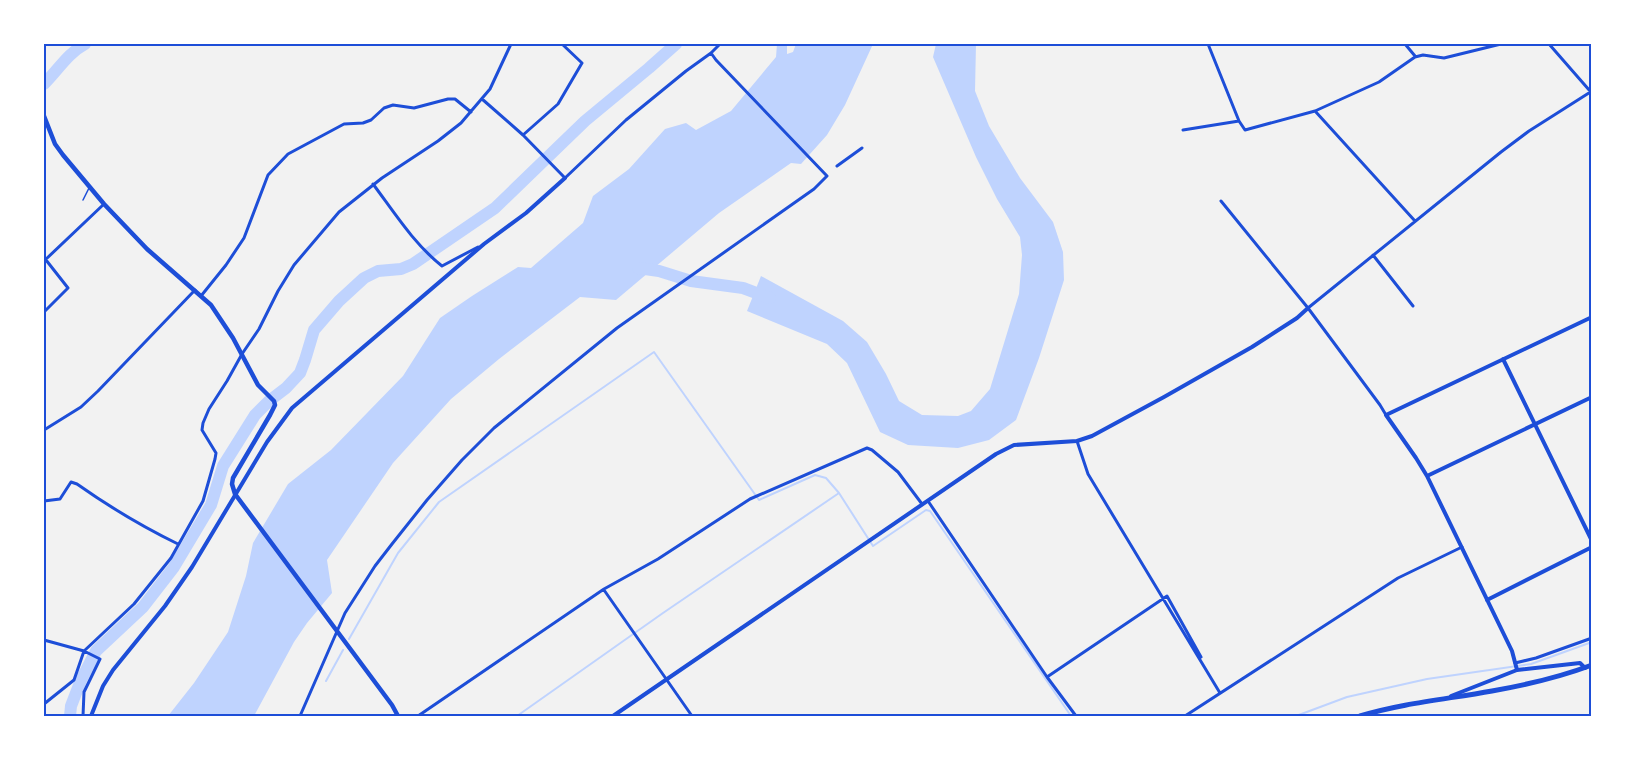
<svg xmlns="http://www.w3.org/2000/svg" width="1635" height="760" viewBox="0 0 1635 760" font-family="'Work Sans',sans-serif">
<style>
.water{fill:#bfd3fe}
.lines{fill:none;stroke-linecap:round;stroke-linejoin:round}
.stream{stroke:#bfd3fe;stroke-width:2}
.river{stroke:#bfd3fe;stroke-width:12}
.service{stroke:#1d4ed8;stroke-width:1.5}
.minor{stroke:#1d4ed8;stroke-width:3}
.tertiary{stroke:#1d4ed8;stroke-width:4}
.secondary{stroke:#1d4ed8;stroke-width:4.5}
.primary{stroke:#1d4ed8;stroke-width:5}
.neatline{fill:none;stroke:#1d4ed8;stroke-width:2}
</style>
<rect width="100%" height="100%" fill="#f2f2f2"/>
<!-- water -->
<path class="water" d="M 777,44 L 787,44 L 787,54 L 793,52 L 796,44 L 873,44 L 845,105 L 827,135 L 801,164 L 791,163 L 719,213 L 616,300 L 580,297 L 499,359 L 451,399 L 393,463 L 327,560 L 332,593 L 307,623 L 294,642 L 254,716 L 168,716 L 194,683 L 228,632 L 246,576 L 253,543 L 288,484 L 331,450 L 403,376 L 440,318 L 472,296 L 518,267 L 531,268 L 583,223 L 593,196 L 629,169 L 665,129 L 686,123 L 696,130 L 731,111 L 776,57 Z
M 936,44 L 976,44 L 975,91 L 989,126 L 1020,178 L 1053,222 L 1063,252 L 1064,280 L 1039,358 L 1016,420 L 989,440 L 958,448 L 908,445 L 880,432 L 847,363 L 827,344 L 747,311 L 761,276 L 843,321 L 867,342 L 886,374 L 899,401 L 922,415 L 958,416 L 971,411 L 990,389 L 1019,294 L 1022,255 L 1020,237 L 997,199 L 976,157 L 933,57 Z"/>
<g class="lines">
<!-- stream -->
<path class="stream" d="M 349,639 L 398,553 L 439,502 L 654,352 L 759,500 L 815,475 L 826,478 L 839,493 L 873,546 L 926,510 L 930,511 L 1071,716
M 326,681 L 343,650
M 517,716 L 663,613 L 839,493
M 1296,716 L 1347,697 L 1427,679 L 1531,664 L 1592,642"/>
<!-- river -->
<path class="river" d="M 44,84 C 58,70 68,53 85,44
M 638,268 L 659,271 L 691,281 L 743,288 L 770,298
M 70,716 L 71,706 L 81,680 L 96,651 L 143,607 L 174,567 L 211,505 L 223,466 L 255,415 L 269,401 L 286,388 L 300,373 L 305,360 L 314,330 L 339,301 L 364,278 L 378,271 L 401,269 L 413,264 L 495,208 L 585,121 L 649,68 L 676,44"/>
<!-- service -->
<path class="service" d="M 83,200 L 89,188"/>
<!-- minor -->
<path class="minor" d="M 1208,44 L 1239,121 L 1245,130 L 1315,111 L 1379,82 L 1415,57 L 1423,55 L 1444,58 L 1501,44
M 1405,44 L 1415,56
M 1549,44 L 1590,91
M 482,99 L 523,135 L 565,178 L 626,120 L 686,71 L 711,53 L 720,44
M 1315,111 L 1415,221
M 1183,130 L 1239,121
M 523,135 L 558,104 L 582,63 L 562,44
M 837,166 L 862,148
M 373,184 C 394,212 414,244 442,266 L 478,247
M 1221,201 L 1308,308 L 1380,405 L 1386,415
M 1373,255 L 1413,306
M 44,261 L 104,204
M 201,296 L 226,265 L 244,238 L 268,175 L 288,154 L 344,124 L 363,123 L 371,120 L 384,108 L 393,105 L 414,108 L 448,99 L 455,99 L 471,112
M 1308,308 L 1501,152 L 1529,131 L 1592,91
M 44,312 L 68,288 L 46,260
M 44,430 L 81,407 L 98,391 L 195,290
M 1077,441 L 1088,474 L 1220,693
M 44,501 L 60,499 L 71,482 L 77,484 C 111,508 141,526 178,544
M 928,501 L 1047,677 L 1076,716
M 604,590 L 692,716
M 44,640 L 84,651 L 100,659 L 84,692 L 83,716
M 1515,663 L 1536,658 L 1592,638
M 1047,677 L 1167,596 L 1201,657
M 44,704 L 74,680 L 84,651 L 134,604 L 171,558 L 203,501 L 215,459 L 216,453 L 202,430 L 203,423 L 209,409 L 227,381 L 242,354 L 259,329 L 278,291 L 294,265 L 339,212 L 382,178 L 438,141 L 461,123 L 490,89 L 511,44
M 300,716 L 345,613 L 375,566 L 392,544 L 427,500 L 462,460 L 494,428 L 617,328 L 814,189 L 827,176 L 716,60 L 711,53
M 418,716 L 604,589 L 658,559 L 750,499 L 867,448 L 872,450 L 898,472 L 922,504
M 1185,716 L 1398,578 L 1462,547"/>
<!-- tertiary -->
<path class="tertiary" d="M 1503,359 L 1592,541
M 1427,476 L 1592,397
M 1487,600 L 1592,547
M 1517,670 L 1512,651 L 1427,476 L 1416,458 L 1386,415 L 1592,317
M 1451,696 L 1517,670 L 1580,663 L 1585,668
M 91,716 L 103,686 L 113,670 L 165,606 L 192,567 L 267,442 L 292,408 L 484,244 L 526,213 L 565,178
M 613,716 L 996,454 L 1014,445 L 1077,441 L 1092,436 L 1164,397 L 1252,347 L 1297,318 L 1308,308"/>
<!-- secondary -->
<path class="secondary" d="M 44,116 L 55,144 L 63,155 L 104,204 L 147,249 L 211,305 L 233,338 L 258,385 L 274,401 L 275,405 L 270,415 L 233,478 L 232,484 L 235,494 L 392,705 L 398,716"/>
<!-- primary -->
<path class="primary" d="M 1360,716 C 1403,703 1448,699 1492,691 C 1526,685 1560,677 1592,665"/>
</g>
<!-- border -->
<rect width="1635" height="760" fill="none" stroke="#ffffff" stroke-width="90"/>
<rect x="45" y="45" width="1545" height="670" class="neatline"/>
</svg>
